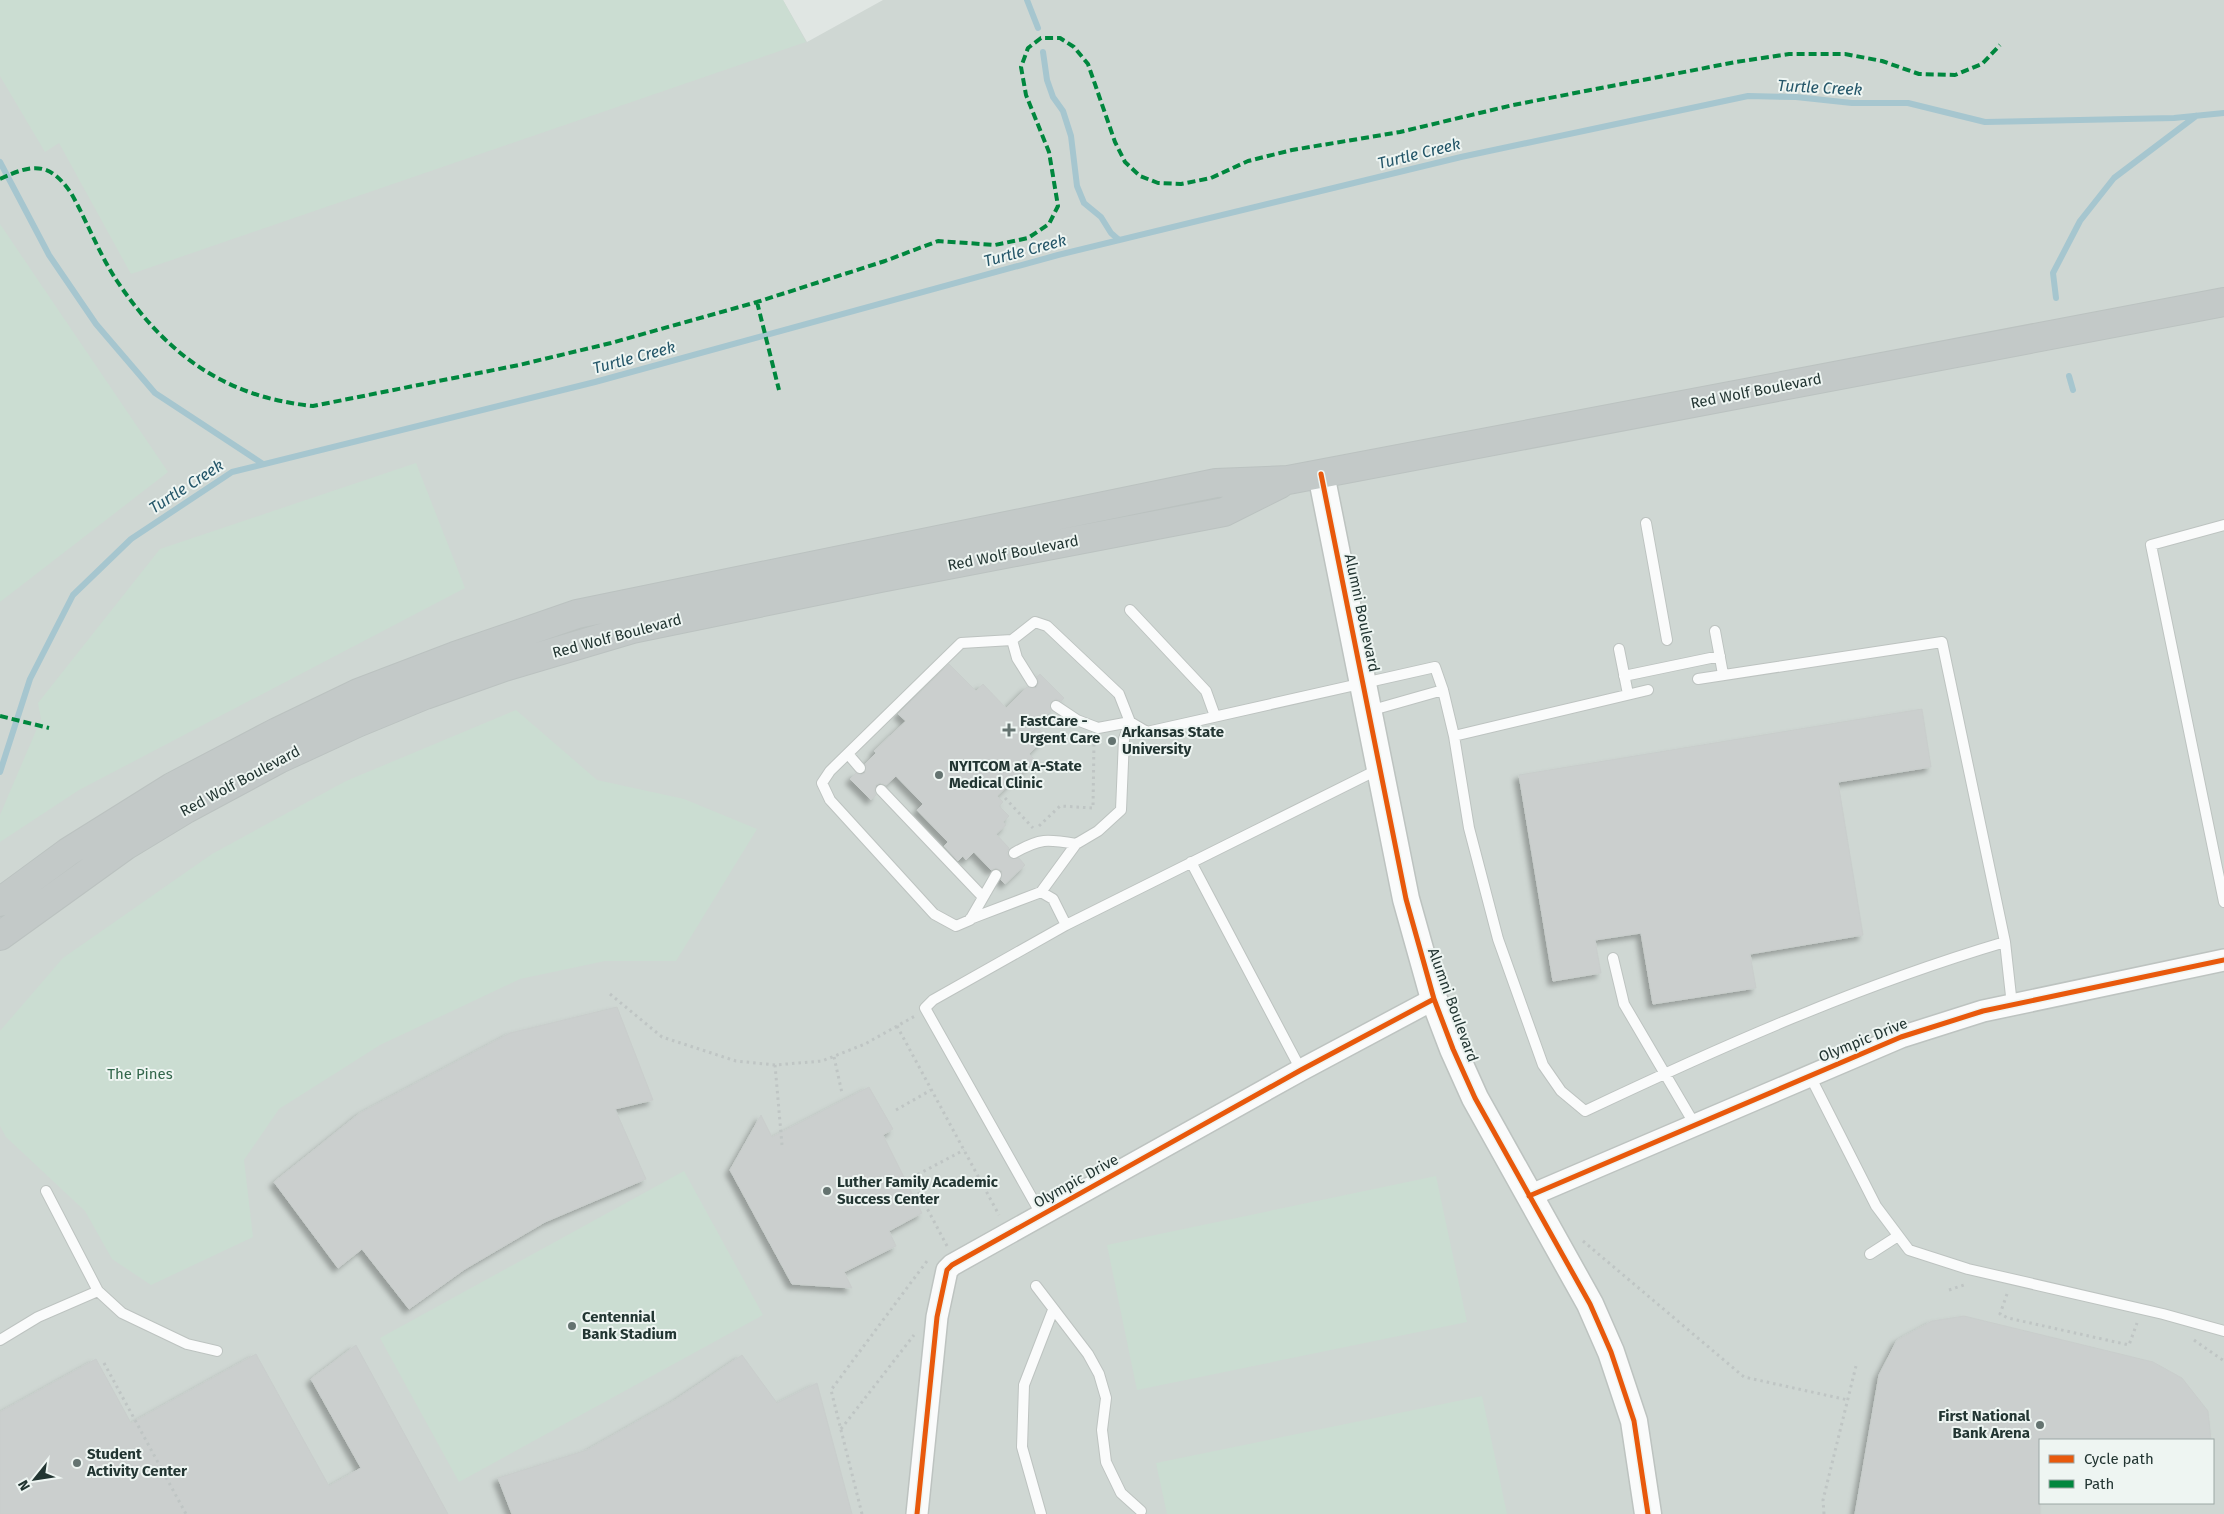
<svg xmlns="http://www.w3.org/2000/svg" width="2224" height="1514" viewBox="0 0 2224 1514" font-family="'Fira Sans',sans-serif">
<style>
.built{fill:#cfd7d3;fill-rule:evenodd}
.green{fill:#cbddd2}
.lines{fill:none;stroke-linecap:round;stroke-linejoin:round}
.stream{stroke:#a6c6cf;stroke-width:6}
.building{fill:#cbcfce;stroke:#c9cecc;filter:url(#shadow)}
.service-casing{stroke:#bdc3c0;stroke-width:12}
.minor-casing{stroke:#bdc3c0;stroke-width:24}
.tertiary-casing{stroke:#bdc3c0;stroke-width:29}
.trunk-casing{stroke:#bbc2c0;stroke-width:30}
.path{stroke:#bfc5c4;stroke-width:3;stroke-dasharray:2.5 4;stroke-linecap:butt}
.service{stroke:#fafbfb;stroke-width:10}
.minor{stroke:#fafbfb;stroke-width:21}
.tertiary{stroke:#fafbfb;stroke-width:26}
.trunk{stroke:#c3c9c8;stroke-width:28}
.quiet{stroke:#00873e;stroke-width:4;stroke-dasharray:8 4;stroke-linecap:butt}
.cycleway-casing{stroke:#eef5f2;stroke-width:8}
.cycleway{stroke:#e8590c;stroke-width:5}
.poi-dot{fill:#647370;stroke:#eef5f2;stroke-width:2}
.labels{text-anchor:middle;stroke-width:4;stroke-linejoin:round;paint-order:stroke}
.street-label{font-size:15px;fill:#223532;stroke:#eef5f2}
.poi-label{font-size:15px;font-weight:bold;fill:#223532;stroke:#eef5f2;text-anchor:start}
.park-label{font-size:15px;fill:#32664b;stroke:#eef5f2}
.water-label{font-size:16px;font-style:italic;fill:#245669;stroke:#eef5f2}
</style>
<defs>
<filter id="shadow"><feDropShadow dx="-4.5" dy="4.5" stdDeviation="2.5" flood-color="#0004"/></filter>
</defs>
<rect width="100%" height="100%" fill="#e0e6e3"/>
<!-- built -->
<path class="built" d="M 0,0 L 783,0 L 807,42 L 883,0 L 2224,0 L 2224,1514 L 0,1514 ZM 2040,1440 L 2213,1440 L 2213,1503 L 2040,1503 Z"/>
<!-- green -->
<path class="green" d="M 0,0 L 783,0 L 806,42 L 131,274 L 59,143 L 45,152 L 0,76 Z
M 0,224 L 168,472 L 0,602 Z
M 416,463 L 465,588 L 79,790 L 0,842 L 0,815 L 41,719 L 38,703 L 160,549 Z
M 516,710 L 597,780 L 684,799 L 757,829 L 676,961 L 605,961 L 520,979 L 380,1045 L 279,1109 L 244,1160 L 253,1237 L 151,1285 L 112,1259 L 85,1211 L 6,1137 L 0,1126 L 0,1031 L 63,958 L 212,854 L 346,781 Z
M 684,1171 L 763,1315 L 459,1482 L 380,1338 Z
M 1436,1176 L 1467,1322 L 1137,1390 L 1107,1245 Z
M 1482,1396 L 1507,1514 L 1167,1514 L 1156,1463 Z"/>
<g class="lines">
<!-- stream -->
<path class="stream" d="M 1027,0 L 1038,28
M 1043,52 L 1047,80 L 1053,97 L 1063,111 L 1071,136 L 1077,186 L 1084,203 L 1101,217 L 1111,233 L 1119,240
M 0,162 L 49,255 L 96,324 L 155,393 L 263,464
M 2056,298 L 2053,273 L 2080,221 L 2114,178 L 2196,116
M 2069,376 L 2073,390
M 0,772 L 30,679 L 73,595 L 131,539 L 232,472 L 595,382 L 1058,255 L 1461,157 L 1748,96 L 1796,97 L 1852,103 L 1908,103 L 1985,122 L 2174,118 L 2224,113"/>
</g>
<!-- building -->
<path class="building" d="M 949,664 L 976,691 L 983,684 L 1006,708 L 1027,687 L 1036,688 L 1039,682 L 1037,677 L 1040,674 L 1064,698 L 1061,701 L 1056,699 L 1051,702 L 1051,711 L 1036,726 L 1046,737 L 1029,754 L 1035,760 L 997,796 L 1003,802 L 999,806 L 1009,816 L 1003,822 L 1006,825 L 996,834 L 1009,848 L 1007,853 L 1010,859 L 1019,858 L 1025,865 L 1005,884 L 1001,880 L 1002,871 L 996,868 L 991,870 L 974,852 L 966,860 L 963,856 L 958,861 L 944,846 L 948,842 L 917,810 L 923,804 L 896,776 L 886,785 L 880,783 L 876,785 L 874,791 L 876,795 L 871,800 L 850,779 L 856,773 L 861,775 L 865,773 L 865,764 L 876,753 L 874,751 L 906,721 L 898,714 Z
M 1922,709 L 1931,767 L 1838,782 L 1863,935 L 1750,954 L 1756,988 L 1653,1004 L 1641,933 L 1595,940 L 1601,973 L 1553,981 L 1519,775 Z
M 617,1007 L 653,1100 L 615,1109 L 646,1179 L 545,1222 L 465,1269 L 409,1309 L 362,1249 L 338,1268 L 274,1182 L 360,1113 L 510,1033 Z
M 869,1087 L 893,1129 L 883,1135 L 922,1213 L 889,1231 L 896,1246 L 844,1272 L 852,1288 L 792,1284 L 730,1170 L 761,1115 L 772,1137 Z
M 1964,1316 L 2153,1362 L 2182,1378 L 2208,1411 L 2211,1440 L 2040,1440 L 2040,1514 L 1855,1514 L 1879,1375 L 1897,1340 L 1932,1321 Z
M 356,1345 L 448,1514 L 0,1514 L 0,1412 L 96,1359 L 131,1423 L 256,1354 L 329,1486 L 361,1468 L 311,1379 Z
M 742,1355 L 777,1403 L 817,1383 L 852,1514 L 512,1514 L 498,1478 L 587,1450 L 675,1400 Z"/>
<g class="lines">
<!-- service casing -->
<g class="service-casing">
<path id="service" d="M 1646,523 L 1667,640
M 2224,525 L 2151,545 L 2224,902
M 1130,610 L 1206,691 L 1215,716
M 1715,631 L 1723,674
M 1619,649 L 1628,694
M 1624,676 L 1720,656
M 1056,706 L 1077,720 L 1098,728 L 1130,722 L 1147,732 L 1435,667 L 1443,690
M 1369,711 L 1443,690 L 1454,736 L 1469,828 L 1498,939 L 1543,1065 L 1561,1091 L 1585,1111 C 1722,1046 1860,985 2005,942 L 1942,642 L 1698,679
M 1454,736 L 1648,690
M 848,754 L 860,768
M 881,790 L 983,897
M 1014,853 C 1040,838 1047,839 1076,844 L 1098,831 L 1121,810 L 1124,739 L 1130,722 L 1119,694 L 1047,626 L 1035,622 L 1012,640 L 1017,658 L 1032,682
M 1191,862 L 1301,1070
M 996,875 L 970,920 L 956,926 L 934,914 L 830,800 L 822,783 L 830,771 L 961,643 L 1012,640
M 1041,892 L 1076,844
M 970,919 L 1041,892 L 1053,899 L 1066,925 L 1379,769
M 2005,942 L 2012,1005
M 1613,958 L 1624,1004 L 1695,1125
M 1810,1076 L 1876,1206 L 1909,1250 L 1968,1269 L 2163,1314 L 2224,1331
M 46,1191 L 98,1291
M 1041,1214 L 925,1008 L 933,1000 L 1066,925
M 1870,1254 L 1898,1236
M 1036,1286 L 1088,1354 L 1099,1374 L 1106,1398 L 1102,1430 L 1106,1462 L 1121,1493 L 1141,1511
M 0,1340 L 38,1317 L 98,1291 L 122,1313 L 187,1344 L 217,1351
M 1041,1514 L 1022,1447 L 1024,1385 L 1053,1310"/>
</g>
<!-- minor casing -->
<g class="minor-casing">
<path id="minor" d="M 1529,1196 L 1901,1037 L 1983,1011 L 2224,960
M 917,1514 L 937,1317 L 947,1270 L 952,1265 L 1301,1070 L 1434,999"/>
</g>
<!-- tertiary casing -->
<g class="tertiary-casing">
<path id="tertiary" d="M 1321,474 L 1406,899 L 1434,999 L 1453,1049 L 1475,1098 L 1590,1304 L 1611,1352 L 1634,1421 L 1648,1514"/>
</g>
<!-- trunk casing -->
<g class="trunk-casing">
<path id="trunk" d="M 0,902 L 68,852 L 172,787 L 277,732 L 358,693 L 455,656 L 577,614 L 1216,483 L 1288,480 L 2224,302
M 0,936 L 125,846 L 186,809 L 279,759 L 357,723 L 425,695 L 504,667 L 632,629 L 880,578 L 1224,512 L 1280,484"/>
</g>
<!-- path -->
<path class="path" d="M 1005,798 L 1033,828
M 1039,826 L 1060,806 L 1093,808 L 1094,741
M 610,994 L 662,1037 L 736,1061 L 775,1065 L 822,1061 L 865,1044 L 915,1016
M 897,1026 L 999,1215
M 834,1057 L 842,1093
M 775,1065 L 782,1145
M 896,1110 L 931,1090
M 1583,1241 L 1744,1377 L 1848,1400
M 947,1246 L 911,1178 L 964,1150
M 1949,1290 L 1967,1284
M 2007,1294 L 2000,1314 L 2008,1318 L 2129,1345 L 2137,1323
M 2194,1340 L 2224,1361
M 104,1363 L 186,1514
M 841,1429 L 914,1335
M 862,1514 L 831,1390 L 927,1261
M 1824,1514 L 1823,1500 L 1856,1366"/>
<!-- service -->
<use href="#service" class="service"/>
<!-- minor -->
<use href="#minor" class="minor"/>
<!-- tertiary -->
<use href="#tertiary" class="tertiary"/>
<!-- trunk -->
<use href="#trunk" class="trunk"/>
<!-- quiet -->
<path class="quiet" d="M 0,179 C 32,164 49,161 71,193 C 87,221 99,254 117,281 C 166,354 224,397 313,406 L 519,365 L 611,343 L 757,302 L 885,261 L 938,241 L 995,245 L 1028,238 L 1049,224 L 1058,206 L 1049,152 L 1026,95 L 1021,67 L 1028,48 L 1041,38 L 1060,38 L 1074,47 L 1088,64 L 1115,142 L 1125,162 L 1140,176 L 1158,183 L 1181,184 L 1211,178 L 1248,161 L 1292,150 L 1400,132 L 1513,105 L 1736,62 L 1789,54 L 1845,54 L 1882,61 L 1919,74 L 1955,75 L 1982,64 L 2000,45
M 757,302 L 779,390
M 0,716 L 49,728"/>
<!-- cycleway casing -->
<g class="cycleway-casing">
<path id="cycleway" d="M 1321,474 L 1406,899 L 1434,999 L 1453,1049 L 1475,1098 L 1590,1304 L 1611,1352 L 1634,1421 L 1648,1514
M 1529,1196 L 1901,1037 L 1983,1011 L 2224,960
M 917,1514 L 937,1317 L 947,1270 L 952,1265 L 1301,1070 L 1434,999"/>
</g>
<!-- cycleway -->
<use href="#cycleway" class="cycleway"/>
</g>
<!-- markers -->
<g class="poi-dot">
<path d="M1006.5 722.5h5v5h5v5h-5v5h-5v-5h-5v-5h5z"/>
<circle cx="1112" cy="741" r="5"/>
<circle cx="939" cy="775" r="5"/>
<circle cx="827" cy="1191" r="5"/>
<circle cx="572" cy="1326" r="5"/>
<circle cx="2040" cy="1425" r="5"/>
<circle cx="77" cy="1463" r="5"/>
</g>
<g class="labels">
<!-- street labels -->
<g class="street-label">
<text transform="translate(1756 391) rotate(-11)" y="5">Red Wolf Boulevard</text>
<text transform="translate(1013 553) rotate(-11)" y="5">Red Wolf Boulevard</text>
<text transform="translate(1362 613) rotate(78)" y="5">Alumni Boulevard</text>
<text transform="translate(617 636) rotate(-15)" y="5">Red Wolf Boulevard</text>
<text transform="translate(240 781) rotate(-28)" y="5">Red Wolf Boulevard</text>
<text transform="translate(1453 1005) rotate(70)" y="5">Alumni Boulevard</text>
<text transform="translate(1863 1040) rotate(-22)" y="5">Olympic Drive</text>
<text transform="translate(1076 1181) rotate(-29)" y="5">Olympic Drive</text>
</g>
<!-- poi labels -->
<g class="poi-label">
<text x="1020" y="726">FastCare -<tspan x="1020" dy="17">Urgent Care</tspan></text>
<text x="1122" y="737">Arkansas State<tspan x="1122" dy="17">University</tspan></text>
<text x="949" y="771">NYITCOM at A-State<tspan x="949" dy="17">Medical Clinic</tspan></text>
<text x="837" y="1187">Luther Family Academic<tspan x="837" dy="17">Success Center</tspan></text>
<text x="582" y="1322">Centennial<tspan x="582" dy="17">Bank Stadium</tspan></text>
<text x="2030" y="1421" text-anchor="end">First National<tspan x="2030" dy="17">Bank Arena</tspan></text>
<text x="87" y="1459">Student<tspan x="87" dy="17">Activity Center</tspan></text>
</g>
<!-- park labels -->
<g class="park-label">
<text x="140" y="1079">The Pines</text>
</g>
<!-- water labels -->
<g class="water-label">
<text transform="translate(1820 87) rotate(3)" y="6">Turtle Creek</text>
<text transform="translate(1419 153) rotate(-14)" y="6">Turtle Creek</text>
<text transform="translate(1025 250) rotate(-15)" y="6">Turtle Creek</text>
<text transform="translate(634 357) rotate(-15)" y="6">Turtle Creek</text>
<text transform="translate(186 486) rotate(-33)" y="6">Turtle Creek</text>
</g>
</g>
<!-- legend -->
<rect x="2039" y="1439" width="175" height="65" fill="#eef5f2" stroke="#9ca8a5"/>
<rect x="2049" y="1455" width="25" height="8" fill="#e8590c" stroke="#9ca8a5"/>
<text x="2084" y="1464" font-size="15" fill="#223532">Cycle path</text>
<rect x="2049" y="1480" width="25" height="8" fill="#00873e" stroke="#9ca8a5"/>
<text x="2084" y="1489" font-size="15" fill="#223532">Path</text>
<!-- north arrow -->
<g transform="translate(35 1479) rotate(240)" stroke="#eef5f2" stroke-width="4" paint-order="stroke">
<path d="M0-4L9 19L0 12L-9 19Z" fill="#223532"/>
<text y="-8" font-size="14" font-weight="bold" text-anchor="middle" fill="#223532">N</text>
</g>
</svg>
